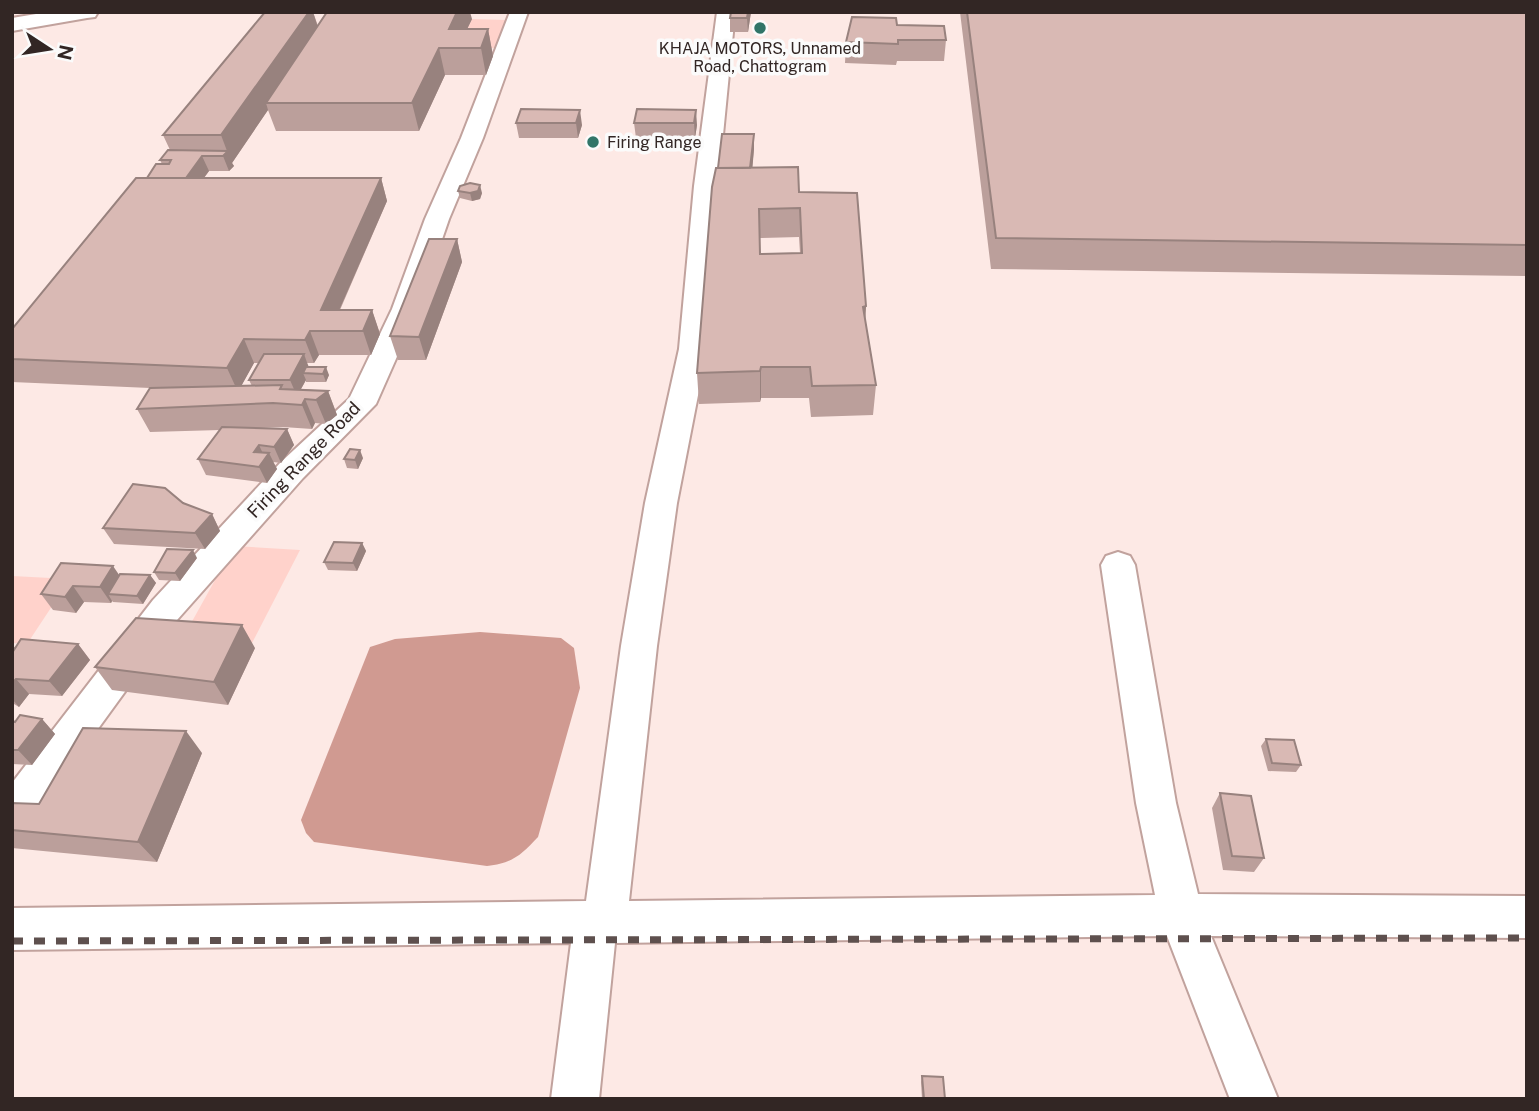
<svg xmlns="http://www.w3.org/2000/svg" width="1539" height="1111" viewBox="0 0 1539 1111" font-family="'Public Sans',sans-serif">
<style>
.green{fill:#ffd2cb}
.water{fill:#d09a91}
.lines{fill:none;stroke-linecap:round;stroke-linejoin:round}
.minor-casing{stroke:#c1a29d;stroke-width:4}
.trunk-casing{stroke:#c1a29d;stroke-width:4}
.minor{fill:#fff;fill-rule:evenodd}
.trunk{fill:#fff;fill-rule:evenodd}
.rail{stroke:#5e504e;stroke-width:7;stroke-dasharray:11 11;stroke-linecap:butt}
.wall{fill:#bb9f9b;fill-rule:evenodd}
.shaded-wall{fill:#98827e}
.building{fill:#d9b9b4;stroke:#98827e;stroke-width:2;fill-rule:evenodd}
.poi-dot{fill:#317568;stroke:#fbfbfb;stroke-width:2.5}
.labels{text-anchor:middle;stroke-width:7;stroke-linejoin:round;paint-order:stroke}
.far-poi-label{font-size:16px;fill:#322624;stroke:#fbfbfb}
.street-label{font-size:18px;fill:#322624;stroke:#fbfbfb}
</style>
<rect width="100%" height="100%" fill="#fde9e5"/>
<!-- green -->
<path class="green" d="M 472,19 L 507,20 L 497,48 L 458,48 Z
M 234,546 L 300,550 L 250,647 L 180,643 Z
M 12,576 L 70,579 L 27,644 L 12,643 Z"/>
<!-- water -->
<path class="water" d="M 480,632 L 561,638 L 574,648 L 580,688 L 538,837 C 521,855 513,863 487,866 L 314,842 L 306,833 L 301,820 L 370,647 L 395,639 Z"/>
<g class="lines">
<!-- minor casing -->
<g class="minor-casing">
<path id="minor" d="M 510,12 L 528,12 L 483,138 L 449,219 L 418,309 L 376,404 L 303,478 L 177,620 L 26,828 L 12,833 L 12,783 L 153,600 L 281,462 L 349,399 L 392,309 L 425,219 L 461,138 Z
M 717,12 L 735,12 L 718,186 L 707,349 L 677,503 L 657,646 L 629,901 L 1155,895 L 1136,803 L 1101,565 L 1106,556 L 1118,552 L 1130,556 L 1135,565 L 1176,803 L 1198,894 L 1527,896 L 1527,938 L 1211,936 L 1278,1099 L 1230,1099 L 1167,936 L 615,943 L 599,1099 L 551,1099 L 571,943 L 12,950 L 12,908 L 586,901 L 621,646 L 645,503 L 679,349 L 694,186 Z"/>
</g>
<!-- trunk casing -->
<g class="trunk-casing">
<path id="trunk" d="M 48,12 L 98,12 L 95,17 L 87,18 L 12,31 L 12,18 Z"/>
</g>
<!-- minor -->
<use href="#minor" class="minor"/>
<!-- trunk -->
<use href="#trunk" class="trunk"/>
<!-- rail -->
<path class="rail" d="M 12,941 L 1527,938"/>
</g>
<!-- wall -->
<path class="wall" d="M 265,12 L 313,12 L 318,26 L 472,19 L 467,29 L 488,29 L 493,56 L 486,75 L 445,75 L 419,131 L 276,131 L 268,110 L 232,163 L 234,166 L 229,171 L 209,171 L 204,178 L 381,178 L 387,201 L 340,310 L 372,310 L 380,334 L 371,355 L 319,355 L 314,363 L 307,363 L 309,367 L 329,375 L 326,382 L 306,382 L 306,380 L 301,389 L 328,391 L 337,415 L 326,424 L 315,423 L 312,429 L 283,427 L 259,428 L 287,429 L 294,445 L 281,463 L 273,462 L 277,469 L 267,483 L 206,475 L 198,459 L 220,430 L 150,432 L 137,409 L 150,388 L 12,382 L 12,329 L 147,178 L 162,164 L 160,160 L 170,150 L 163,135 ZM 254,363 L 259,363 L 249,380 L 252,386 L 241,386 Z
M 731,12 L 751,12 L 748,32 L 730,32 L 730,18 Z
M 960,12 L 1527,12 L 1527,276 L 991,269 Z
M 897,25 L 946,40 L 944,61 L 897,61 L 896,65 L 845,63 L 846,42 Z
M 521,109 L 582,125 L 578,138 L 519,138 L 516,123 Z
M 637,109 L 697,125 L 695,138 L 636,138 L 634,123 Z
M 754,149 L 752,168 L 799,192 L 866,306 L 865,321 L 876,385 L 873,415 L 811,417 L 809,398 L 761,398 L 760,402 L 699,404 L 697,373 L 718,168 ZM 799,237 L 800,253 L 760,254 L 760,238 Z
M 458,191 L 482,193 L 480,199 L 472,201 L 460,198 Z
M 457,239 L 462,262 L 426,360 L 398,360 L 390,336 Z
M 363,458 L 358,469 L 347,468 L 344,459 Z
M 183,503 L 212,514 L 220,531 L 205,549 L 114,544 L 103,528 Z
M 362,543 L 366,551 L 357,571 L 328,570 L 324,562 Z
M 197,558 L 180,581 L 159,580 L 154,572 Z
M 119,575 L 150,575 L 156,583 L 143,604 L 113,602 L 112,601 L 111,603 L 84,602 L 76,613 L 53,610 L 41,594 Z
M 78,644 L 90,660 L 62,696 L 29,694 L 19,707 L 14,704 L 12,706 L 12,647 Z
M 255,648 L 228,705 L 112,690 L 95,667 Z
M 42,719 L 55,734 L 32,765 L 12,764 L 12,721 Z
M 1266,739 L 1301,765 L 1296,772 L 1268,771 L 1261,746 Z
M 202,753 L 157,862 L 12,848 L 12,803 L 39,804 Z
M 1220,793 L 1264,858 L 1254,872 L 1223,870 L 1212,808 Z
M 922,1076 L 945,1099 L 922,1099 L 921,1082 Z"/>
<!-- shaded-wall -->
<path class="shaded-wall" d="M 309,12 L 313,12 L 320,34 L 266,103 L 268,110 L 232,163 L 234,166 L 229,171 L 223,156 L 227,151 L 221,135 Z
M 457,12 L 470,12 L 472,19 L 458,48 L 449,29 Z
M 748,12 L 751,12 L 748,32 L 747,18 Z
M 488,29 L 493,56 L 486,75 L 481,48 Z
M 439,48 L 445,75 L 419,131 L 412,103 Z
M 580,110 L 582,125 L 578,138 L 576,123 Z
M 696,110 L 697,125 L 695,138 L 694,123 Z
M 754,134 L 754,149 L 750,196 L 749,181 Z
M 202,156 L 209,171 L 188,199 L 181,184 Z
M 381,178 L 387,201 L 330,331 L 321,310 Z
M 480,185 L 482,193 L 480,199 L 472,201 L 470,193 Z
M 457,239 L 462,262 L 426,360 L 419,337 Z
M 866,306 L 864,337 L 863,307 Z
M 372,310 L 380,334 L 371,355 L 363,331 Z
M 310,331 L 319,355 L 314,363 L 305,340 Z
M 244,339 L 254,363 L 238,392 L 227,368 Z
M 304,354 L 310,371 L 303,373 L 306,380 L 297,396 L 290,380 Z
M 326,367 L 329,375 L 326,382 L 323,374 Z
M 761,367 L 761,398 L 760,402 L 760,371 Z
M 328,391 L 337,415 L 326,424 L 316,400 Z
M 305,399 L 315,423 L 312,429 L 302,405 Z
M 287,429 L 294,445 L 281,463 L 274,447 Z
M 259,445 L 265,458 L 269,453 L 277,469 L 267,483 L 259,467 L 254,452 Z
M 360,450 L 363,458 L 358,469 L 355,460 Z
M 212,514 L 220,531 L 205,549 L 195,533 Z
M 362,543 L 366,551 L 357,571 L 353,563 Z
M 193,550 L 197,558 L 180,581 L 175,573 Z
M 113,566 L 124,582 L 108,594 L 112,601 L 111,603 L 100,587 Z
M 150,575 L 156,583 L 143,604 L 137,596 Z
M 73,586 L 84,602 L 76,613 L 65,597 Z
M 242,625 L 255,648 L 228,705 L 214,682 Z
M 78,644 L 90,660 L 62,696 L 49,681 Z
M 16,679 L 29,694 L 19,707 L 12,699 L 12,683 Z
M 42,719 L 55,734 L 32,765 L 18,750 Z
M 186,731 L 202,753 L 157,862 L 138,842 Z"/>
<!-- building -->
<path class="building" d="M 265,12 L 309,12 L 221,135 L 163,135 Z
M 327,12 L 457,12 L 449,29 L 488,29 L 481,48 L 439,48 L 412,103 L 266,103 Z
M 731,12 L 748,12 L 747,18 L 730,18 Z
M 967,12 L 1527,12 L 1527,245 L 996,238 Z
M 852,17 L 896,18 L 897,25 L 944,26 L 946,40 L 898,40 L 898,44 L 846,42 Z
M 521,109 L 580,110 L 576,123 L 516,123 Z
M 637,109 L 696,110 L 694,123 L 634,123 Z
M 722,134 L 754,134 L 750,168 L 718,168 Z
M 168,150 L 228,151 L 223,156 L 202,156 L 186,178 L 147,178 L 156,164 L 169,164 L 171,160 L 160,160 Z
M 798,167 L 799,192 L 857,193 L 866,306 L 863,307 L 876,385 L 812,386 L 810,367 L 761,367 L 760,371 L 697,373 L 712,187 L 716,168 ZM 800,208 L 802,253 L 760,254 L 759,209 Z
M 136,178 L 381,178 L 321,310 L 372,310 L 363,331 L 310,331 L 305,340 L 244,339 L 227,368 L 12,359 L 12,329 Z
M 470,183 L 480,185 L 478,191 L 470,193 L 458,191 L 460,186 Z
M 429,239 L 457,239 L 419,337 L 390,336 Z
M 264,354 L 304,354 L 290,380 L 249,380 Z
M 306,367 L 326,367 L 323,374 L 303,373 Z
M 282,385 L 280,389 L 328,391 L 316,400 L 305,399 L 302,405 L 273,403 L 137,409 L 150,388 Z
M 222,427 L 287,429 L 274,447 L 259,445 L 254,452 L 269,453 L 259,467 L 198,459 Z
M 350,449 L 360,450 L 355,460 L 344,459 Z
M 133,484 L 165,488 L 183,503 L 212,514 L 195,533 L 103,528 Z
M 334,542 L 362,543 L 353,563 L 324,562 Z
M 167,549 L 193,550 L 175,573 L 154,572 Z
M 61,563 L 113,566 L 100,587 L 73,586 L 65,597 L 41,594 Z
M 120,574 L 150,575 L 137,596 L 108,594 Z
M 136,618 L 242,625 L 214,682 L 95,667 Z
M 21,639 L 78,644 L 49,681 L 16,679 L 12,683 L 12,653 Z
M 20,715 L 42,719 L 18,750 L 12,750 L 12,721 L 15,722 Z
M 83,728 L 186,731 L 138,842 L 12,830 L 12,803 L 39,804 Z
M 1266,739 L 1294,740 L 1301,765 L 1272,763 Z
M 1220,793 L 1251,796 L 1264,858 L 1232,856 Z
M 922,1076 L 943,1077 L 945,1099 L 924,1099 Z"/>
<!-- markers -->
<g class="poi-dot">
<circle cx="760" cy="28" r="7"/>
<circle cx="593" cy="142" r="7"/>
</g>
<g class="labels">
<!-- far-poi labels -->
<g class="far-poi-label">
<text x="760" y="54">KHAJA MOTORS, Unnamed<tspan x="760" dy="18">Road, Chattogram</tspan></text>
<text x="607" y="148" text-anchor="start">Firing Range</text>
</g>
<!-- street labels -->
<g class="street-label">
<text transform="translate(304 460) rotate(-46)" y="6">Firing Range Road</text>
</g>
</g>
<!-- border -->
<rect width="1539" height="1111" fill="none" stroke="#322624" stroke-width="28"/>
<!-- north arrow -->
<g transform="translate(49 49) rotate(102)" stroke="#fbfbfb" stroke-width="5" paint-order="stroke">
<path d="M0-5L12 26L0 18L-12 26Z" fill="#322624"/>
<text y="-10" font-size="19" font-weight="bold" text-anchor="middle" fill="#322624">N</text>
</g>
</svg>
